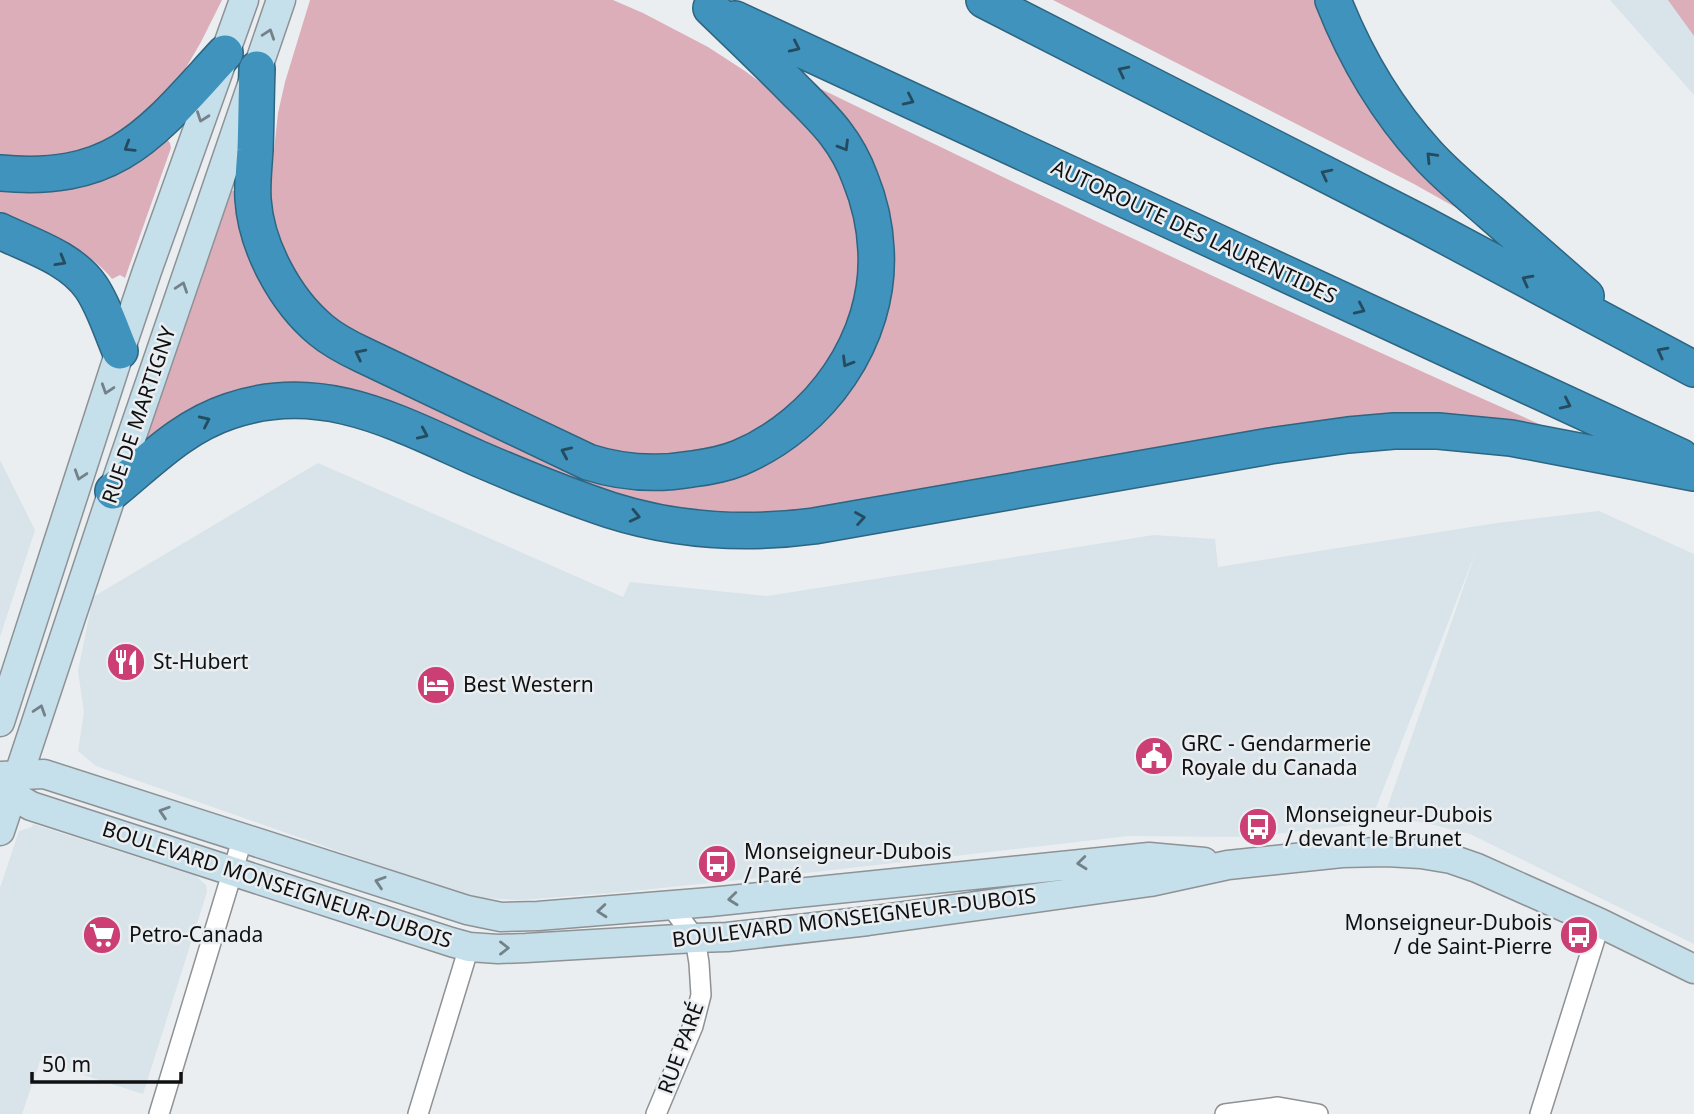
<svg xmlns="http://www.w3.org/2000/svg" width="1694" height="1114" viewBox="0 0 1694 1114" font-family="'Noto Sans',sans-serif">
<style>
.built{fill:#d8e3ea}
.green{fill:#dcaeba}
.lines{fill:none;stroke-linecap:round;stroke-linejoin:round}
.street-casing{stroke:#8e9294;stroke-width:22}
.secondary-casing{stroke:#8e9294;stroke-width:31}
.highway-casing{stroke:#2e6580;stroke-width:38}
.street{stroke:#fff;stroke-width:19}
.secondary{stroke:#c5dfeb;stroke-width:28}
.highway{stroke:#3f93bc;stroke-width:35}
.oneway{stroke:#738289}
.oneway2{stroke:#254b5e}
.labels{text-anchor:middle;stroke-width:5;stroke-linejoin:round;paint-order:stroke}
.street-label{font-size:21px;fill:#0f1011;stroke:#ebeef1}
.poi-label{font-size:21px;fill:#0f1011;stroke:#ebeef1;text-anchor:start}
</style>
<rect width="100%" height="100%" fill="#ebeef1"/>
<!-- built -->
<path class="built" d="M 1610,0 L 1694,0 L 1694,95 Z
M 0,460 L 35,530 L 0,637 Z
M 318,463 L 623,597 L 630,582 L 767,596 L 1154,535 L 1215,539 L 1218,567 L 1497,523 L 1599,511 L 1694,554 L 1694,944 L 1470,834 L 1426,823 L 1384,817 L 1476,551 L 1370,823 L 1247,837 L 1128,836 L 824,871 L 624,892 L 520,900 L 481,898 L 437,886 L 96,766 L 78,751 L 84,712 L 78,671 L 93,597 Z
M 33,824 L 196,876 L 206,885 L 207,892 L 143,1094 L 40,1061 L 22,1114 L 0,1114 L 0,888 L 19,831 L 32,827 Z"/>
<!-- green -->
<path class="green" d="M 0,0 L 222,0 L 201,42 L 184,71 L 168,95 L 145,124 L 66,158 L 0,158 Z
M 310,0 L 613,0 L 643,13 L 708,47 L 745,71 L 799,111 L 835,155 L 860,233 L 859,286 L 845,337 L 806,392 L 769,424 L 722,448 L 648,459 L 598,449 L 361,335 L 331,318 L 303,286 L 278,242 L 269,196 L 278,113 L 285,82 Z
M 1053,0 L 1318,0 L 1469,215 L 1414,184 Z
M 1668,0 L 1694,0 L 1694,36 Z
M 821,89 C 1066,209 1313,324 1562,434 L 1541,431 L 912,497 L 741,519 L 626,503 L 368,399 L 141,446 L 229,190 L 239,192 C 239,203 239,215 240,225 C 248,274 280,319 318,349 L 529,450 L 750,466 L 883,303 L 821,93 Z
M 167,139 L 170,143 L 171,148 L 125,278 L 120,275 L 112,279 C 89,249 35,229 0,212 L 0,189 Z"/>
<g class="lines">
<!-- street casing -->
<g class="street-casing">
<path id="street" d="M 159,1114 L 243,837
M 418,1114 L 469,947
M 656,1114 L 693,1026 L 701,995 L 699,963 L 695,938 L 670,905
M 1225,1114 L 1278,1107 L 1318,1114
M 1540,1114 L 1600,923"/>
</g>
<!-- secondary casing -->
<g class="secondary-casing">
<path id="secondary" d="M 0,722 L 120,351 L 147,271 L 244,0
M 0,776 L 44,774 L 467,910 L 501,917 L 538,916 L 710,902 L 1149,857 L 1204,862
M 0,788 L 31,806 L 451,942 L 469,947 L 498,949 L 526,948 L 695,938 L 727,937 L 868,921 L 1150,882 L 1228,865 L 1342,853 L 1386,852 L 1421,854 L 1451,859 L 1477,868 L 1600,923 L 1694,969
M 0,831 L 113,491 L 281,0"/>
</g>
<!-- highway casing -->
<g class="highway-casing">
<path id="highway" d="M 984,0 L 1419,222 L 1694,369
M 1333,0 C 1355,56 1386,109 1427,154 C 1446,175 1468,193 1490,212 C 1522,240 1554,268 1586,296
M 735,19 L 1681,457
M 257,69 C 256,96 256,123 255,150 C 254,166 252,182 253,199 C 256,246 285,300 321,330 C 334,341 348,348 363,355 L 588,462 C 622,473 657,475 692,469 C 708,467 724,464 739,458 C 820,424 881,339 876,250 C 875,226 869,200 860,178 C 844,134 818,114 787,82 C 762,57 736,32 711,8
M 0,173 C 118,184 153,131 225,53
M 0,231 C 31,246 71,258 91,287 C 104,306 111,330 120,351
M 113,491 C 151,460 182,427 230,411 C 321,380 396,422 477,458 C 521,477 565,495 610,510 C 676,531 746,535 814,526 L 1270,446 L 1348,435 L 1394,431 L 1438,431 L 1511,438 L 1694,473"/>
</g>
<!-- street -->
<use href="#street" class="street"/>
<!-- secondary -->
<use href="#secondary" class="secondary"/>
<!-- highway -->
<use href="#highway" class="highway"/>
</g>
<!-- one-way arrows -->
<defs><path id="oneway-chevron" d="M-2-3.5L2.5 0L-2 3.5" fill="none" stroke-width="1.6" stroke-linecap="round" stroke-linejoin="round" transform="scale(1.75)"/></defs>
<g class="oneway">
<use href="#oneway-chevron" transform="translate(269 34) rotate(-71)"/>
<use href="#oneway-chevron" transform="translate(202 117) rotate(110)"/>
<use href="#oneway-chevron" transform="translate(182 287) rotate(-71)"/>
<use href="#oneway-chevron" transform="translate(107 389) rotate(108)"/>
<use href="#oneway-chevron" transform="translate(80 475) rotate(108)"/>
<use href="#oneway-chevron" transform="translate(40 710) rotate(-72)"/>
<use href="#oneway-chevron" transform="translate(164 812) rotate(-162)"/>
<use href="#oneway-chevron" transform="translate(1082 863) rotate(174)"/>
<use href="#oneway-chevron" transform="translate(380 882) rotate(-162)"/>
<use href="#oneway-chevron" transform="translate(733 899) rotate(174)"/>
<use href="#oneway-chevron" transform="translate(602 911) rotate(175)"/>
<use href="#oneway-chevron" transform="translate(504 948)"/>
</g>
<g class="oneway2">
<use href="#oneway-chevron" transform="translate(795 47) rotate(25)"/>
<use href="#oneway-chevron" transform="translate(1123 71) rotate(-153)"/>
<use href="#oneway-chevron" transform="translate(909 100) rotate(25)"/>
<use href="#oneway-chevron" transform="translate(844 146) rotate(59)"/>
<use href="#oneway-chevron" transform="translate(129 147) rotate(148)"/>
<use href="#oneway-chevron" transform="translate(1431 157) rotate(-134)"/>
<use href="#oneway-chevron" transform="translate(1326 174) rotate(-153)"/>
<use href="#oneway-chevron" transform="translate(61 261) rotate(30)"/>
<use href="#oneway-chevron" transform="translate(1527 280) rotate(-152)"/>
<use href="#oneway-chevron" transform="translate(1360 309) rotate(25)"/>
<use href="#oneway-chevron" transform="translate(1662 352) rotate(-152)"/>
<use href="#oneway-chevron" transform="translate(360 354) rotate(-153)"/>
<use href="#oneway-chevron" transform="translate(847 362) rotate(121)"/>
<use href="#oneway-chevron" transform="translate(1566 404) rotate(25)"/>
<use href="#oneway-chevron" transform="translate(205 421) rotate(-25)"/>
<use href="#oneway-chevron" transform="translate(423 434) rotate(24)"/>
<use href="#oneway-chevron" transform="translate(566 452) rotate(-156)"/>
<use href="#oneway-chevron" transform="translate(635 516) rotate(13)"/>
<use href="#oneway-chevron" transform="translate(860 518) rotate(-10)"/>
</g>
<!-- icons -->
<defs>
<g id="restaurant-disc" transform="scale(2.0125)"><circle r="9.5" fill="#cb3f74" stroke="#ebeef1"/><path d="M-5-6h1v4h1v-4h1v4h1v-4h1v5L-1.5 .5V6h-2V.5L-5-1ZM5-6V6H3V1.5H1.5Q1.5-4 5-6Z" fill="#fff"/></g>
<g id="hotel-disc" transform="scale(2.0125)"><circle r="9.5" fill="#cb3f74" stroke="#ebeef1"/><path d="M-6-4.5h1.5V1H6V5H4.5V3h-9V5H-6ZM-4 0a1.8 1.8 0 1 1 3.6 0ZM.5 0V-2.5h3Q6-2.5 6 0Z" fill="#fff"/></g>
<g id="civic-disc" transform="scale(2.0125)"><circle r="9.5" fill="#cb3f74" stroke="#ebeef1"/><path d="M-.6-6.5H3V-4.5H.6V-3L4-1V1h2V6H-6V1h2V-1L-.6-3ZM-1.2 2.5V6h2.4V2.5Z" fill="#fff"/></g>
<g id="bus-disc" transform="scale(2.0125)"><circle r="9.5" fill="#cb3f74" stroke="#ebeef1"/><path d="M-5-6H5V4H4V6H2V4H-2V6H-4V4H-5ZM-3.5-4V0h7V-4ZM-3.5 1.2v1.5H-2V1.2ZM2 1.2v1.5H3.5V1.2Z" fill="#fff"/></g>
<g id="supermarket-disc" transform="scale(2.0125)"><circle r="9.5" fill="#cb3f74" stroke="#ebeef1"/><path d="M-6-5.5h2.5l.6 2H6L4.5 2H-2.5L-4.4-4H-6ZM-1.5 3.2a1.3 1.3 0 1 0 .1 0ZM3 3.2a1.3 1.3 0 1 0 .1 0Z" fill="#fff"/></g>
</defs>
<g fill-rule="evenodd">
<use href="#restaurant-disc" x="126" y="662"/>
<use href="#hotel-disc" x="436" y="685"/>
<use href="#civic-disc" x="1154" y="756"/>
<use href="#bus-disc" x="1258" y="827"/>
<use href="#bus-disc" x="717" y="864"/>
<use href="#supermarket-disc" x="102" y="935"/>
<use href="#bus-disc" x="1579" y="935"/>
</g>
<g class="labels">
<!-- street labels -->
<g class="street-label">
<text transform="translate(1194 232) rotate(25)" y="7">AUTOROUTE DES LAURENTIDES</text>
<text transform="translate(139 415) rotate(-71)" y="7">RUE DE MARTIGNY</text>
<text transform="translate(277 885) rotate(18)" y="7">BOULEVARD MONSEIGNEUR-DUBOIS</text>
<text transform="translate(854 918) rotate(-7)" y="7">BOULEVARD MONSEIGNEUR-DUBOIS</text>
<text transform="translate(681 1048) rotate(-70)" y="7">RUE PARÉ</text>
</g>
<!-- poi labels -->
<g class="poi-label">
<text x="153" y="669">St-Hubert</text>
<text x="463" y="692">Best Western</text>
<text x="1181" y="751">GRC - Gendarmerie<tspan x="1181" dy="24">Royale du Canada</tspan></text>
<text x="1285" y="822">Monseigneur-Dubois<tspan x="1285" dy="24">/ devant le Brunet</tspan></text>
<text x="744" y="859">Monseigneur-Dubois<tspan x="744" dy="24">/ Paré</tspan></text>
<text x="1552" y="930" text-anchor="end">Monseigneur-Dubois<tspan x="1552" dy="24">/ de Saint-Pierre</tspan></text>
<text x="129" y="942">Petro-Canada</text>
</g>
</g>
<!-- scale -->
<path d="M32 1072v10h149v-10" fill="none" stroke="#0f1011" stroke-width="3.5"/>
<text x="42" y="1072" font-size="21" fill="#0f1011" stroke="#ebeef1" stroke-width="5" paint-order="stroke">50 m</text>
</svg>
